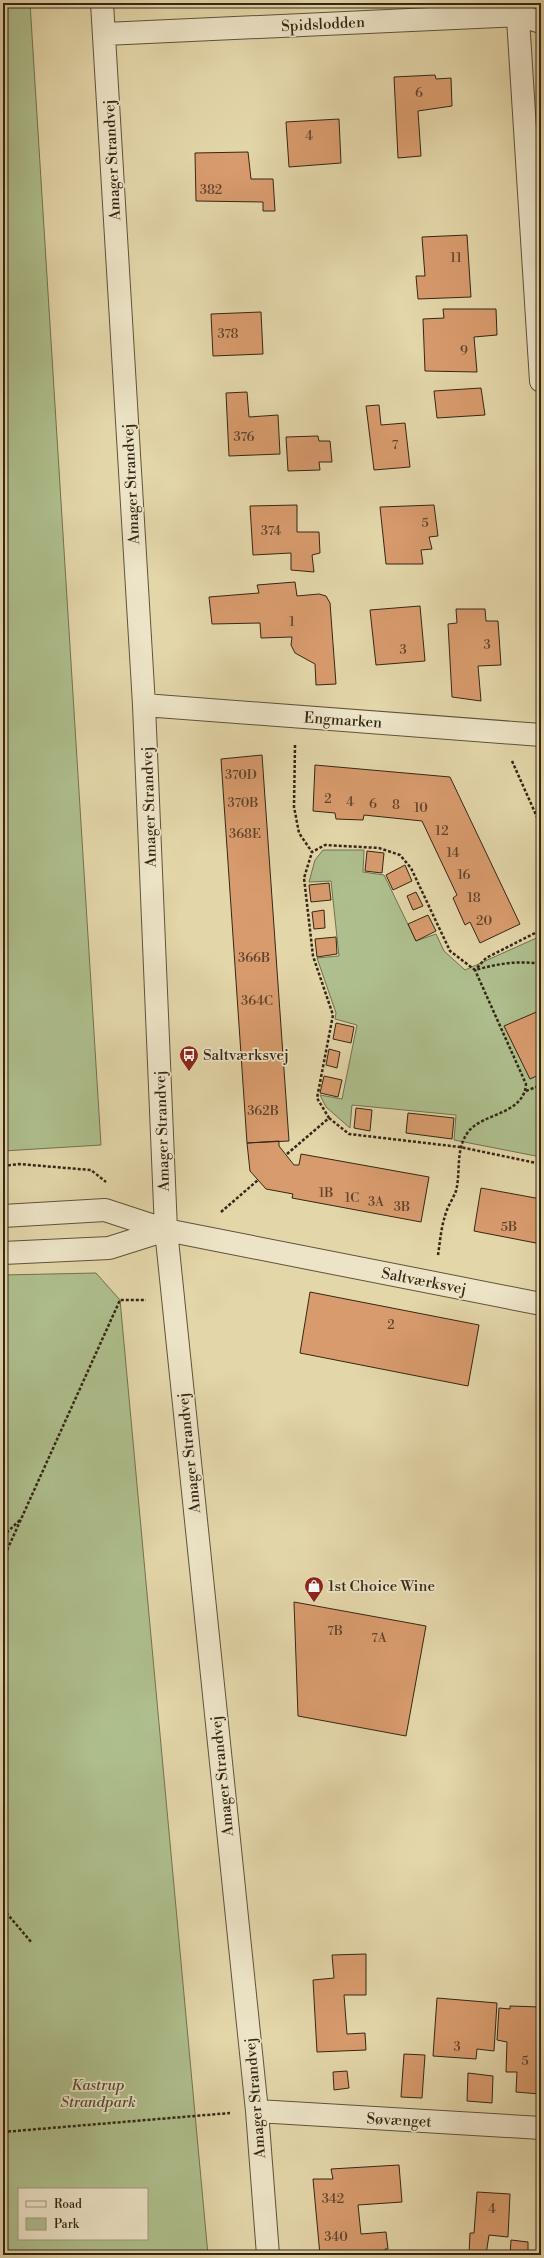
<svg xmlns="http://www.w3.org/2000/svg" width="544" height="2258" viewBox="0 0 544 2258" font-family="'Libre Bodoni',serif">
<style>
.green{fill:#aebf8d;stroke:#727251;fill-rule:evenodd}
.building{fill:#d89b6d;stroke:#352615}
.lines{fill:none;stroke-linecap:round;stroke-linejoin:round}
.minor-casing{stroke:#60523a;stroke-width:24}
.path{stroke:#352615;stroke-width:2.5;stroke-dasharray:3 2;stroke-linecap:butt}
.minor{stroke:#ede4c7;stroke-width:22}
.labels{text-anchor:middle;stroke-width:3.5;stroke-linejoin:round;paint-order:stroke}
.number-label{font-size:13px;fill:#5e432b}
.street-label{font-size:15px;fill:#352615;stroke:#ede4c7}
.poi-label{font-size:15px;fill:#352615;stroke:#ede4c7;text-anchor:start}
.park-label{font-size:15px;font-style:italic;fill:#534c33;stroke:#ede4c7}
</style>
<rect width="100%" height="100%" fill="#e3d6a9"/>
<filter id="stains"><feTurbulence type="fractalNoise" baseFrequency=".005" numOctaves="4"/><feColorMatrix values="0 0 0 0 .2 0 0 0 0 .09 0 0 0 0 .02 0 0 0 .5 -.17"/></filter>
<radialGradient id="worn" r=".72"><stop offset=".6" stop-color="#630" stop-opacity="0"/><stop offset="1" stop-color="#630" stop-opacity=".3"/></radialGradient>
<!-- green -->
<path class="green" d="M 3,3 L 30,3 L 101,1145 L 3,1151 Z
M 323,850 L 364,850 L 363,872 L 384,875 L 416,941 L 436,934 L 444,951 L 465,970 L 541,936 L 541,1157 L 454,1140 L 456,1115 L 352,1105 L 350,1128 L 326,1107 L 320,1095 L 342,1099 L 357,1025 L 335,1019 L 336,1013 L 317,958 L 339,956 L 331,881 L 309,882 L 315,860 Z
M 96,1273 L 120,1300 L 208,2255 L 3,2255 L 3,1275 ZM 19,2189 L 147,2189 L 147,2239 L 19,2239 Z"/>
<!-- building -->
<path class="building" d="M 435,75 L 436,79 L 451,78 L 452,106 L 418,111 L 421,156 L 398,158 L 394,77 Z
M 339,119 L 341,163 L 289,167 L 286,122 Z
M 248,152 L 251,179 L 273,179 L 275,211 L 263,211 L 263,202 L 196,201 L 195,153 Z
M 467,235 L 471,297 L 418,299 L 416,276 L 425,276 L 422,237 Z
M 443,309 L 496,309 L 497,335 L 474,337 L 477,372 L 425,371 L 423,319 L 444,318 Z
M 261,312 L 263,354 L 213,356 L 211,314 Z
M 481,388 L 485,415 L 437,418 L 434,391 Z
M 247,392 L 249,417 L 278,415 L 280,454 L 229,456 L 226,393 Z
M 379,405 L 381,425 L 405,423 L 410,467 L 374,470 L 366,406 Z
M 318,436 L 319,441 L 330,441 L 332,462 L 319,462 L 320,470 L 288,471 L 286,437 Z
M 297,505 L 297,532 L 319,532 L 320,553 L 312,555 L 314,572 L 291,570 L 291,553 L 253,555 L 250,506 Z
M 434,505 L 438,536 L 429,537 L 432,549 L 421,550 L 423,564 L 386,564 L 380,507 Z
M 295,582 L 297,596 L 319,594 L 326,596 L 330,603 L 336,684 L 316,685 L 315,664 L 295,653 L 291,645 L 292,637 L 261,638 L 260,623 L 212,624 L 209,597 L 259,593 L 257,585 Z
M 420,606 L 425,661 L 376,665 L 370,610 Z
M 456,609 L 485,609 L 486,621 L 498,621 L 501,665 L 478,666 L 481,701 L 452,697 L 448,624 L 457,623 Z
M 262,755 L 289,1141 L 247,1143 L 221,759 Z
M 315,765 L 450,777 L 520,924 L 480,943 L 470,922 L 465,925 L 453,898 L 457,895 L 422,821 L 364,815 L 363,820 L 336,819 L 335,813 L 313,811 Z
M 367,851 L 384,853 L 382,873 L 365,871 Z
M 405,865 L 412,881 L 393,890 L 386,875 Z
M 329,883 L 331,900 L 311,902 L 309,885 Z
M 416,892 L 423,906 L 413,910 L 407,896 Z
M 324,910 L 325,928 L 314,929 L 312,912 Z
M 428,915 L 436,931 L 416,941 L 408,924 Z
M 336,937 L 337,954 L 317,957 L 315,939 Z
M 541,1010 L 541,1074 L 530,1079 L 504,1026 Z
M 336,1023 L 354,1027 L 351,1043 L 333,1039 Z
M 329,1049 L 340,1052 L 337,1068 L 326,1065 Z
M 324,1076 L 342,1080 L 338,1097 L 320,1093 Z
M 356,1108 L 372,1110 L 370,1131 L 354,1128 Z
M 408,1113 L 454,1118 L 452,1139 L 406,1133 Z
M 279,1141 L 279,1146 L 294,1165 L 299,1165 L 301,1154 L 429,1177 L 421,1222 L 292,1198 L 293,1194 L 266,1189 L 250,1171 L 247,1143 Z
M 481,1188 L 541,1199 L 541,1244 L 474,1231 Z
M 310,1292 L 479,1325 L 468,1386 L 300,1353 Z
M 294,1602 L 426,1626 L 406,1736 L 298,1716 Z
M 366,1954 L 366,1995 L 344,1995 L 347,2034 L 365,2033 L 366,2050 L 317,2052 L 313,1980 L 334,1978 L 332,1955 Z
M 437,1998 L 497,2003 L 494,2051 L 477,2049 L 476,2059 L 433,2056 Z
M 510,2006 L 541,2007 L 541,2098 L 540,2094 L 516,2092 L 517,2072 L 506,2072 L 507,2042 L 497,2040 L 499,2008 L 510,2009 Z
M 404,2054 L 425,2055 L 422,2098 L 401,2097 Z
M 347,2071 L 349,2088 L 334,2090 L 333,2072 Z
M 468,2073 L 493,2076 L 492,2103 L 467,2101 Z
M 399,2165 L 402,2202 L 358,2205 L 361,2234 L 386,2232 L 388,2249 L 385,2249 L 386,2255 L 320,2255 L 313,2179 L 333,2179 L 331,2169 Z
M 477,2192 L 510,2194 L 508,2237 L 489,2235 L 486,2255 L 469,2255 L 470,2233 L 474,2233 Z
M 511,2240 L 528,2242 L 528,2255 L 510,2255 Z"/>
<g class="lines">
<!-- minor casing -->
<g class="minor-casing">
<path id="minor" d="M 102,3 L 144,705 L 166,1230 L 257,2111 L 268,2255
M 517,3 L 541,381
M 105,34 L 518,15 L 541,22
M 144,705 L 541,735
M 3,1216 L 105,1210 L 166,1230 L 541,1304
M 3,1253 L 109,1248 L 166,1230
M 257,2111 L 541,2128"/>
</g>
<!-- path -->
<path class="path" d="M 295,745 L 294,807 L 299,833 L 312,852 L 325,845 L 379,848 L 400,855 L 411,868 L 450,951 L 475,970 C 497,964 518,960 541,964
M 512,761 L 541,826
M 541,834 L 538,863 L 541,870
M 526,1091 L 541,1085
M 329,1118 L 349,1134 L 460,1147 L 541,1164
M 287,1154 L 329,1118 L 317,1098 L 333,1015 L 313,956 L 304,878 L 312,852
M 3,1166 L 19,1164 L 91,1170 L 106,1182
M 221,1212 L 258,1180
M 438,1255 C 440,1242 441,1228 445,1216 C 447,1207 453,1199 456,1191 C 461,1171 455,1150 468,1132 C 482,1113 524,1115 526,1084 L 475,970 L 486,958 L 541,930
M 3,1536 L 20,1520
M 3,1559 L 120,1300 L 146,1300
M 3,1909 L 32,1943
M 3,2132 L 230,2113"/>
<!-- minor -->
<use href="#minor" class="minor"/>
</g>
<!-- icons -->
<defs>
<g id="bus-pin" transform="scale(1)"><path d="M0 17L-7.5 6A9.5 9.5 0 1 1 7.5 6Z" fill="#8f2418" stroke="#ede4c7"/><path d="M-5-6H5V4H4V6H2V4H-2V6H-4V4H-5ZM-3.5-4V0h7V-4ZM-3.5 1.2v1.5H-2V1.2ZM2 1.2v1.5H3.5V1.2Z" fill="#fff"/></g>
<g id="shop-pin" transform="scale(1)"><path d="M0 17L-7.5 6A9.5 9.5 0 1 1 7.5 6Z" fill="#8f2418" stroke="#ede4c7"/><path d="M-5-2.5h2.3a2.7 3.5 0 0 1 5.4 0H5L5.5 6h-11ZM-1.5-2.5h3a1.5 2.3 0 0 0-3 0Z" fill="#fff"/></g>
</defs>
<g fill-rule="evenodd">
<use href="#bus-pin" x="189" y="1055"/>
<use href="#shop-pin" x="314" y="1586"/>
</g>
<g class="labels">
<!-- number labels -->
<g class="number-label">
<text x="419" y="97">6</text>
<text x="309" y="140">4</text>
<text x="211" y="194">382</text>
<text x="456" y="262">11</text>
<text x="228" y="338">378</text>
<text x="464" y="355">9</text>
<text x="244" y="441">376</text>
<text x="395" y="449">7</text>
<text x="425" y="527">5</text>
<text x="271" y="535">374</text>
<text x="292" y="626">1</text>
<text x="487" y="649">3</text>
<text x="403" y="654">3</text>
<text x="241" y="779">370D</text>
<text x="328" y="803">2</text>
<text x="350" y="806">4</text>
<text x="243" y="807">370B</text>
<text x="373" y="808">6</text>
<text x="396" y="809">8</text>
<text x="421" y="812">10</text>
<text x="442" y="835">12</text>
<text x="245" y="838">368E</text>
<text x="453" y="857">14</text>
<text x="464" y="879">16</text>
<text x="474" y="902">18</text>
<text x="484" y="925">20</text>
<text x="254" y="962">366B</text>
<text x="257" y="1005">364C</text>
<text x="263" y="1115">362B</text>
<text x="326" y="1197">1B</text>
<text x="352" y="1202">1C</text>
<text x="376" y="1206">3A</text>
<text x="402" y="1211">3B</text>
<text x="509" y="1231">5B</text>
<text x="391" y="1329">2</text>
<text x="335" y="1635">7B</text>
<text x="379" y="1642">7A</text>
<text x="457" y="2051">3</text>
<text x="525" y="2065">5</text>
<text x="333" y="2203">342</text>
<text x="492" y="2213">4</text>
<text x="336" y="2241">340</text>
</g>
<!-- street labels -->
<g class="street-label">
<text transform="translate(323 24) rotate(-3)" y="5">Spidslodden</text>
<text transform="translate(112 160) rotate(-93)" y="5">Amager Strandvej</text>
<text transform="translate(131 484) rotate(-93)" y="5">Amager Strandvej</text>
<text transform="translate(343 720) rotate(4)" y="5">Engmarken</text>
<text transform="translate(149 807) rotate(-92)" y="5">Amager Strandvej</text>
<text transform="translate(162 1131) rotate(-92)" y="5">Amager Strandvej</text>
<text transform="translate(424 1281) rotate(11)" y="5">Saltværksvej</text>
<text transform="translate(189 1453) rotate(-96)" y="5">Amager Strandvej</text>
<text transform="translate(222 1776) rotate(-96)" y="5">Amager Strandvej</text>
<text transform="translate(255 2098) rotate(-95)" y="5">Amager Strandvej</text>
<text transform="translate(399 2120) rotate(3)" y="5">Søvænget</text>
</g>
<!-- poi labels -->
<g class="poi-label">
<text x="203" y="1060">Saltværksvej</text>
<text x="328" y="1591">1st Choice Wine</text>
</g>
<!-- park labels -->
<g class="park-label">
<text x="98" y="2090">Kastrup<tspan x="98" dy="17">Strandpark</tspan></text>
</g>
</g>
<!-- margin -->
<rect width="544" height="2258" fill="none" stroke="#e3d6a9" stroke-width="16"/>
<rect x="4" y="4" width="536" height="2250" fill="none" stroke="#352615" stroke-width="2"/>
<rect x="8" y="8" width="528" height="2242" fill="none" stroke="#352615"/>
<!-- legend -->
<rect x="18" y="2188" width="130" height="52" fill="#ede4c7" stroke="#a39880"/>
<rect x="26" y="2201" width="20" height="6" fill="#ede4c7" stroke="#a39880"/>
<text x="54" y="2208" font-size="12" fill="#352615">Road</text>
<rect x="26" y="2218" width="20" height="12" fill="#aebf8d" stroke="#a39880"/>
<text x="54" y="2228" font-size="12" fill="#352615">Park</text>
<rect width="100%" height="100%" filter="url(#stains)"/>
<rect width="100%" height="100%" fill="url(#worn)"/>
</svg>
